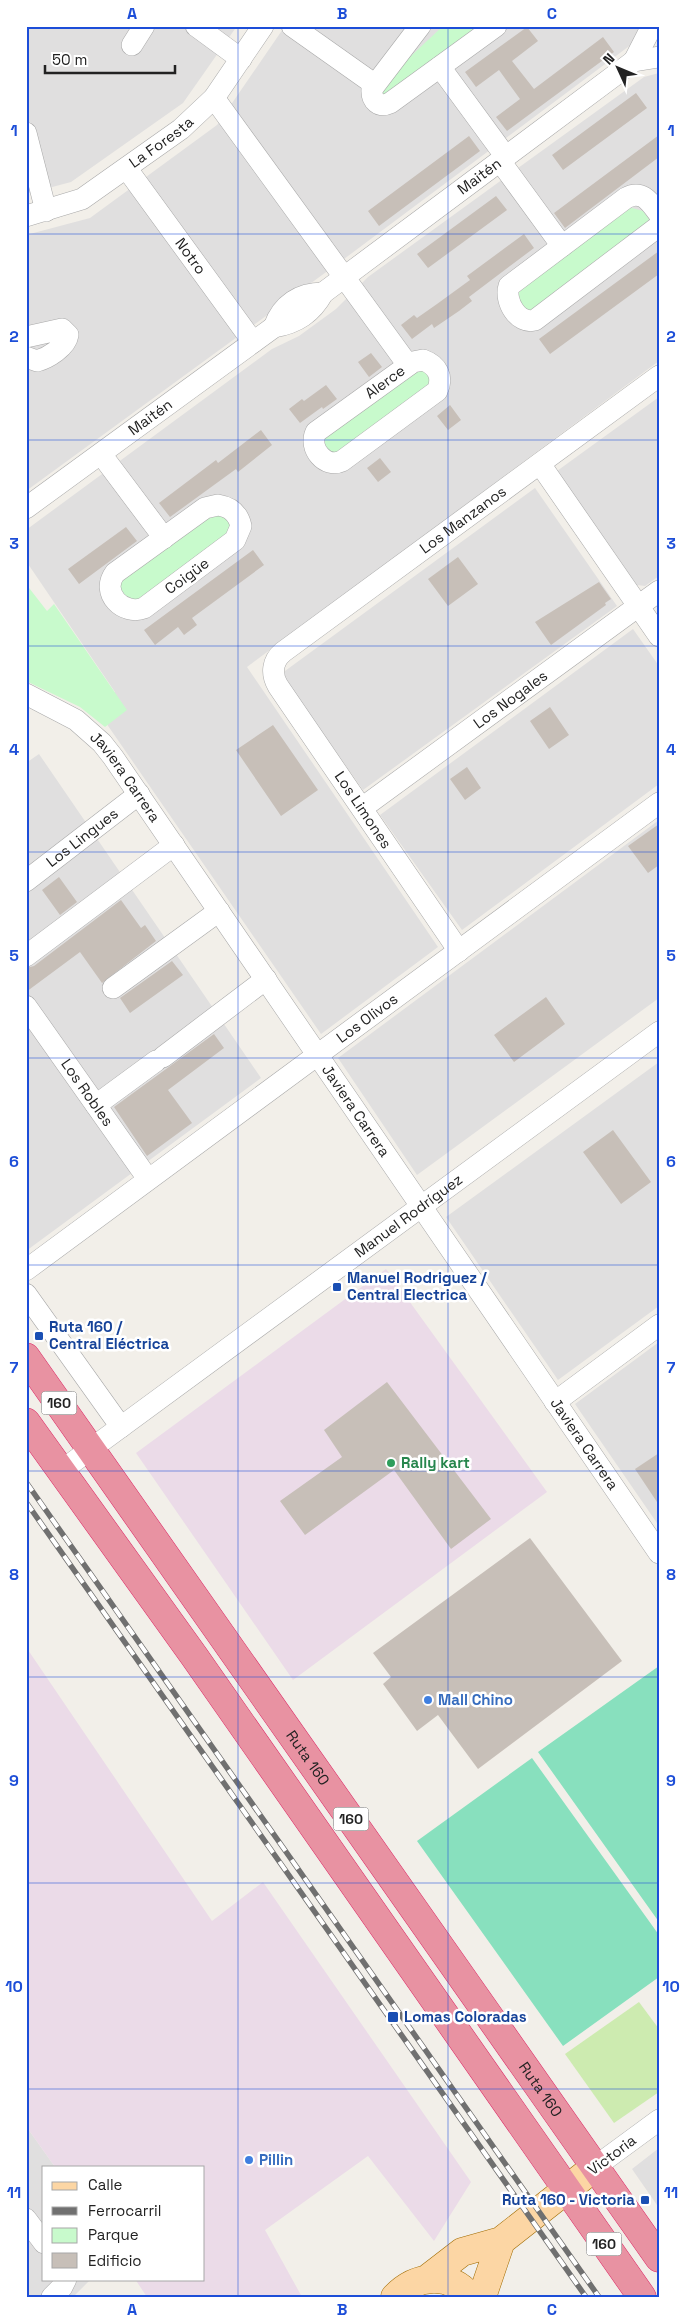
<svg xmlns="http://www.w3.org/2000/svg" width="685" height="2323" viewBox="0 0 685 2323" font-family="'Space Grotesk',sans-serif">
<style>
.residential{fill:#e0dfdf}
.industrial{fill:#ebdbe8}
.grass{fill:#cdebb0}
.park{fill:#c8facc}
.pitch{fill:#88e0be}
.building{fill:#c7bfb8}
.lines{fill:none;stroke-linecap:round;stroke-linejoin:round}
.minor-casing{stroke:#a9a9a9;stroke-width:22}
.major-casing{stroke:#a06b00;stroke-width:29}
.highway-casing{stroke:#dc2a67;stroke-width:29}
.minor{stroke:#fff;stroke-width:21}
.major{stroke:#fcd6a4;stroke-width:28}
.highway{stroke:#e892a2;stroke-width:28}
.rail-casing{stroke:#707070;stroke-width:5.5}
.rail{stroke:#fff;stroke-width:4;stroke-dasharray:11;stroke-linecap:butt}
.grid{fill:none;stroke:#1d4ed8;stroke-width:1;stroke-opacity:0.55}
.transit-dot{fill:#1a4fb4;stroke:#fff;stroke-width:2}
.leisure-dot{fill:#2e9e5b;stroke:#fff;stroke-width:2}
.shop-dot{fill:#3f7fe0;stroke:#fff;stroke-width:2}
.labels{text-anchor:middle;stroke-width:5;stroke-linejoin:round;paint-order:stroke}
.shield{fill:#fff;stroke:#646464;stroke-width:1}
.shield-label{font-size:14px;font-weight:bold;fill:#222}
.street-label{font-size:15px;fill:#222;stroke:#fff}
.transit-label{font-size:15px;font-weight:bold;fill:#164399;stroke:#fff;text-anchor:start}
.leisure-label{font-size:15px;font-weight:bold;fill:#27864d;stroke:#fff;text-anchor:start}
.shop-label{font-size:15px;font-weight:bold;fill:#366cbe;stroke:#fff;text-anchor:start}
.neatline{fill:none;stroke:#1d4ed8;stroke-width:2}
.grid-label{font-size:16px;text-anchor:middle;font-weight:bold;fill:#1d4ed8}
</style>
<rect width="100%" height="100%" fill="#f2efe9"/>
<!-- residential -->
<path class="residential" d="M 26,26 L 237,26 L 183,103 L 71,182 L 26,194 Z
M 285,26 L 643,26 L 640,38 L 344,259 L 26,491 L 26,235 L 90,218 L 217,125 Z
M 659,73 L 659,361 L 247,667 L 438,947 L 321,1034 L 95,707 L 115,692 L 26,561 L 26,530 L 272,349 L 299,336 L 336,309 L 368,277 L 525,163 L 644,77 Z
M 659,397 L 659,576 L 645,586 L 637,585 L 557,471 Z
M 535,488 L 617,606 L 363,790 L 284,678 L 285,671 Z
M 633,629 L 659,666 L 659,784 L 462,930 L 380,815 Z
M 39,754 L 261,1078 L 26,1251 L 26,763 Z
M 659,820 L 659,998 L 417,1175 L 338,1058 Z
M 659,1062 L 659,1306 L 558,1380 L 446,1217 Z
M 659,1342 L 659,1526 L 575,1404 Z
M 26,2126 L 55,2167 L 44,2167 L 44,2279 L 91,2279 L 73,2297 L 26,2297 Z
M 659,2148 L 659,2208 L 632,2169 Z"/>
<!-- industrial -->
<path class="industrial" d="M 386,1269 L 547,1492 L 293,1680 L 136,1453 Z
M 26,1647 L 212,1921 L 263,1882 L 471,2182 L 434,2241 L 368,2156 L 265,2230 L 302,2297 L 147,2297 L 135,2279 L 204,2279 L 204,2167 L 55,2167 L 26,2126 Z"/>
<!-- grass -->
<path class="grass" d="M 639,2002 L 659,2029 L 659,2092 L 614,2123 L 565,2054 Z"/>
<!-- park -->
<path class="park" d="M 443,26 L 487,26 L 384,96 L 380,90 L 382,83 Z
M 632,208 L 643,211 L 649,219 L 643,230 L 531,313 L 524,314 L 513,293 L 626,209 Z
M 420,364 L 428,369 L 430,383 L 338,454 L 326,452 L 323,435 Z
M 216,511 L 232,517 L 227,538 L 141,599 L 133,601 C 122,595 118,588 123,576 Z
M 26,584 L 47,611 L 54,604 L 127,710 L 105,727 L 80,707 L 26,681 Z"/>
<!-- pitch -->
<path class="pitch" d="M 659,1666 L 659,1922 L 538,1752 Z
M 532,1758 L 659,1935 L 659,1977 L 563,2046 L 417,1841 Z"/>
<!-- building -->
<path class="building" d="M 527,27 L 538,41 L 512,61 L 534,89 L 603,37 L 614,52 L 507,131 L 496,117 L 520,99 L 499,70 L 476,87 L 465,72 Z
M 636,93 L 647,108 L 563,170 L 552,155 Z
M 659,135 L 659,157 L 565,228 L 554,213 Z
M 469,136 L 480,151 L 379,226 L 368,211 Z
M 496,196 L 507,210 L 428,268 L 417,254 Z
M 524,234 L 534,248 L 469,297 L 472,301 L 459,311 L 434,328 L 432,324 L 412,339 L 401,325 L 414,315 L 417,318 L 437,304 L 470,280 L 467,276 Z
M 659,251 L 659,274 L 550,354 L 539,339 Z
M 371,353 L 382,367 L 369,377 L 358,362 Z
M 326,385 L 337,399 L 323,409 L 322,407 L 300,423 L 289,409 L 302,399 L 304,401 Z
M 450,405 L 461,420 L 448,430 L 437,416 Z
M 261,430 L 272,445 L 238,472 L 236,469 L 170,517 L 159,503 L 216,460 L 218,463 Z
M 380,458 L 391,472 L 378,482 L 367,468 Z
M 126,527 L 137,541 L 79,584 L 68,569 Z
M 253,550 L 264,565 L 192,618 L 197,625 L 184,635 L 178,627 L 155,645 L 144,630 Z
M 458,557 L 478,584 L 448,606 L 428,579 Z
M 599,582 L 611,599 L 605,603 L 606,605 L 551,645 L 535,622 Z
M 550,707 L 569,735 L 549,749 L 530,721 Z
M 273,725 L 318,790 L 281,816 L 236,750 Z
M 467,767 L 481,788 L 465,800 L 450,779 Z
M 659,824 L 659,865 L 648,873 L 628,846 Z
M 59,877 L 77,902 L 60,915 L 42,890 Z
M 121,900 L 141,928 L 145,925 L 156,941 L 102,983 L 80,952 L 26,992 L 26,968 L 34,966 Z
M 172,961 L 183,975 L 130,1013 L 120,998 Z
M 546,997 L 565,1024 L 514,1062 L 494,1035 Z
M 214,1034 L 224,1048 L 168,1090 L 192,1123 L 147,1156 L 114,1107 Z
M 613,1130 L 651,1182 L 621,1204 L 583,1152 Z
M 387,1382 L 491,1519 L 451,1549 L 394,1470 L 305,1535 L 280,1501 L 342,1457 L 324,1430 Z
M 659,1453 L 659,1505 L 635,1469 Z
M 530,1538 L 622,1661 L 478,1769 L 438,1715 L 417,1731 L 383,1684 L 391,1677 L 373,1653 Z"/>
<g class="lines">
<!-- minor casing -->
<g class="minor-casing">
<g id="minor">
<path d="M 196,26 L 241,59"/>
<path d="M 292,26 L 374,84"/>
<path d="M 420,26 L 372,89 C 371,101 379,108 390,103 L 496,26"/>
<path d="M 132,45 L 144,26"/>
<path d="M 634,61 L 652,26"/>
<path d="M 440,67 L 506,157"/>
<path d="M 214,98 L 408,365"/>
<path d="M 26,133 L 46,211"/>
<path d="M 500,161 L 562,246"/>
<path id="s1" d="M 127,169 L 253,342"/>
<path d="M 659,214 C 650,202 642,189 626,198 L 509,286 C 504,301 518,325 535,320 L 659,226"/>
<path id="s2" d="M 26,216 L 82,199 L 181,129 L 214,98 L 263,26"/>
<path d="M 274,327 C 282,304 300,293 323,293"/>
<path d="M 26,337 L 62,329 L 68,335 C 66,347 48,358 37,361 L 26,357"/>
<path d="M 423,360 C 437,365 444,377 437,391 L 342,461 C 325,469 308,448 316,432 L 413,362 Z"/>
<path d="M 101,454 L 164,538"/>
<path d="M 540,464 L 659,636"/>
<path d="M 218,505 C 230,507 238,513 241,526 L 235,540 L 144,608 C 123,616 100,593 115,573 L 205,508 Z"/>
<path id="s3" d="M 26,508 L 274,327 C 297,323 312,313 323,293 L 634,61 L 659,57"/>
<path id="s4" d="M 26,694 L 76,720 L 102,743 L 113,757 L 659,1553"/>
<path id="s5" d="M 362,808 L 659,591"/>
<path id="s6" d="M 26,881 L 139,794"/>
<path id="s7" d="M 459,951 L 278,686 C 271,674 272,661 283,652 L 659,376"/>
<path d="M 26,956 L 174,845"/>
<path d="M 113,988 L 219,911"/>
<path id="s8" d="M 26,1006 L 148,1179"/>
<path d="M 163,1057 L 266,979"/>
<path d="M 96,1105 L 156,1061"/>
<path id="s9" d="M 26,1270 L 659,803"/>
<path d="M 26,1294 L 121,1427"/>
<path d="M 555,1402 L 659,1325"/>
<path id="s10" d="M 61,1471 L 659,1032"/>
<path d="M 595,2167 L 659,2120"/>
<path d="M 26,2219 L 44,2243"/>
<path d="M 52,2297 L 62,2287 L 66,2279"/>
</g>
</g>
<!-- major casing -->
<g class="major-casing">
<path id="major" d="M 427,2279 L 462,2252 L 501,2241 L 595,2167
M 395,2297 C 416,2275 450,2271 470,2297
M 482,2297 L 501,2241"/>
</g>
<!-- highway casing -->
<g class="highway-casing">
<g id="highway">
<path id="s11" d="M 26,1357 L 659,2258"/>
<path d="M 26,1422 L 194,1656 L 642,2297"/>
</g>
</g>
<!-- minor -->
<use href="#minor" class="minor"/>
<!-- major -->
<use href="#major" class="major"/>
<!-- highway -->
<use href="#highway" class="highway"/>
<!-- rail casing -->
<g class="rail-casing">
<path id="rail" d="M 26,1482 L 599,2297
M 26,1502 L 586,2297"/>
</g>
<!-- rail -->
<use href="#rail" class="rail"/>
</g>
<!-- grid -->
<path class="grid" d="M 238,26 L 238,2297M 448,26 L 448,2297M 26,234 L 659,234M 26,440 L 659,440M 26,646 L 659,646M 26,852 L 659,852M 26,1058 L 659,1058M 26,1265 L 659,1265M 26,1471 L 659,1471M 26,1677 L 659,1677M 26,1883 L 659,1883M 26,2089 L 659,2089"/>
<!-- markers -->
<g class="transit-dot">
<rect x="332" y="1282" width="10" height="10" rx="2.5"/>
<rect x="34" y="1331" width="10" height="10" rx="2.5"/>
<rect x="387" y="2011" width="12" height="12" rx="2.5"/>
<rect x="640" y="2195" width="10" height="10" rx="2.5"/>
</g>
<circle class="leisure-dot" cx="391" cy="1463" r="5"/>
<g class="shop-dot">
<circle cx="428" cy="1700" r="5"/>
<circle cx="249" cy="2160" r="5"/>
</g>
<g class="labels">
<!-- shield labels -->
<g class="shield">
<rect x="41.5" y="1391.5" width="35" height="23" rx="4"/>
<rect x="333.5" y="1807.5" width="35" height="23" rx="4"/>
<rect x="586.5" y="2232.5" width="35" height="23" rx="4"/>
</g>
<g class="shield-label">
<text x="59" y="1408">160</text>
<text x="351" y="1824">160</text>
<text x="604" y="2249">160</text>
</g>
<!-- street labels -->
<g class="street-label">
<text dy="5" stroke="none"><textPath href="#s2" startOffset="156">La Foresta</textPath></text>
<text dy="5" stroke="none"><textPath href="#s3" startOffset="564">Maitén</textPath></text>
<text dy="5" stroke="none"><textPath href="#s1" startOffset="108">Notro</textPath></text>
<text transform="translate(385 382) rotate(-36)" y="5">Alerce</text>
<text dy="5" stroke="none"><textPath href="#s3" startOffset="154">Maitén</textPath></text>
<text dy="5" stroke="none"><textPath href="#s7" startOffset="582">Los Manzanos</textPath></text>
<text transform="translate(187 576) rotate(-36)" y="5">Coigüe</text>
<text dy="5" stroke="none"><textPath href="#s5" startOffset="184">Los Nogales</textPath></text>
<text dy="5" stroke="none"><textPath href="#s4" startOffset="132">Javiera Carrera</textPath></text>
<text transform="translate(363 810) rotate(56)" y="5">Los Limones</text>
<text dy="5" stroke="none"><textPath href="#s6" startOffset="71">Los Lingues</textPath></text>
<text dy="5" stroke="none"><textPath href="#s9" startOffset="424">Los Olivos</textPath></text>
<text dy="5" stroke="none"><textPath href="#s8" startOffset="106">Los Robles</textPath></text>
<text dy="5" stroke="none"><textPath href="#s4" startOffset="538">Javiera Carrera</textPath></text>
<text dy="5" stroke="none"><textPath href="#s10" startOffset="431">Manuel Rodríguez</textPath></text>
<text dy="5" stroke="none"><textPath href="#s4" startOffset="942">Javiera Carrera</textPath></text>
<text dy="5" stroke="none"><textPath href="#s11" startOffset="490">Ruta 160</textPath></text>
<text dy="5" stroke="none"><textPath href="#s11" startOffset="895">Ruta 160</textPath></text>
<text transform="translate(612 2155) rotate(-37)" y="5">Victoria</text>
</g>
<!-- transit labels -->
<g class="transit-label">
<text x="347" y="1283">Manuel Rodriguez /<tspan x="347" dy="17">Central Electrica</tspan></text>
<text x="49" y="1332">Ruta 160 /<tspan x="49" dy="17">Central Eléctrica</tspan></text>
<text x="404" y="2022">Lomas Coloradas</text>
<text x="635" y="2205" text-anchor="end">Ruta 160 - Victoria</text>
</g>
<!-- leisure labels -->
<g class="leisure-label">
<text x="401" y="1468">Rally kart</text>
</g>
<!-- shop labels -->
<g class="shop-label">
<text x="438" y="1705">Mall Chino</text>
<text x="259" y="2165">Pillin</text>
</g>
</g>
<!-- border -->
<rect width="685" height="2323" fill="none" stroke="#ffffff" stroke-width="55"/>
<!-- legend -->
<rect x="42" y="2166" width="162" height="115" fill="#ffffff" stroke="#a7a7a7"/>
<rect x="52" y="2182" width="25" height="8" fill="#fcd6a4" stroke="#a7a7a7"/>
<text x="88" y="2190" font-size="15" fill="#222222">Calle</text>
<rect x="52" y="2207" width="25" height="8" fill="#707070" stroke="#a7a7a7"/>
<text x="88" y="2216" font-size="15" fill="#222222">Ferrocarril</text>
<rect x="52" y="2228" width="25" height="15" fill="#c8facc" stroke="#a7a7a7"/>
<text x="88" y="2240" font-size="15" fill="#222222">Parque</text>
<rect x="52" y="2253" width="25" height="15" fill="#c7bfb8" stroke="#a7a7a7"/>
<text x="88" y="2266" font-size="15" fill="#222222">Edificio</text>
<!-- north arrow -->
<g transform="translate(618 68) rotate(314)" stroke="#ffffff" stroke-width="4" paint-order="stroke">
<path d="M0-4L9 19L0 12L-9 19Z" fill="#222222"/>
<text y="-8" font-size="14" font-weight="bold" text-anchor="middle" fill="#222222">N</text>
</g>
<!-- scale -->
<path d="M45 65v8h130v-8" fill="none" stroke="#222222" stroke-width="2.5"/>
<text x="52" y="65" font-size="15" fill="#222222" stroke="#ffffff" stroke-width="4" paint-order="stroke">50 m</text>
<rect x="28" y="28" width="630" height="2268" class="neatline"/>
<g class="grid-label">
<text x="132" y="19">A</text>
<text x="342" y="19">B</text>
<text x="552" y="19">C</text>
<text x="14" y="136">1</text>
<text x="671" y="136">1</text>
<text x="14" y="342">2</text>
<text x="671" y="342">2</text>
<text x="14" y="549">3</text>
<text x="671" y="549">3</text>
<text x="14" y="755">4</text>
<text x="671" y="755">4</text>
<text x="14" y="961">5</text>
<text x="671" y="961">5</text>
<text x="14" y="1167">6</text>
<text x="671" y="1167">6</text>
<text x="14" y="1373">7</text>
<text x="671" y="1373">7</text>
<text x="14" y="1580">8</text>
<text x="671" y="1580">8</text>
<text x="14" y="1786">9</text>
<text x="671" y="1786">9</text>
<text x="14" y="1992">10</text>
<text x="671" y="1992">10</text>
<text x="14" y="2198">11</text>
<text x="671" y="2198">11</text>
<text x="132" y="2315">A</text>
<text x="342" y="2315">B</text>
<text x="552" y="2315">C</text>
</g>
</svg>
